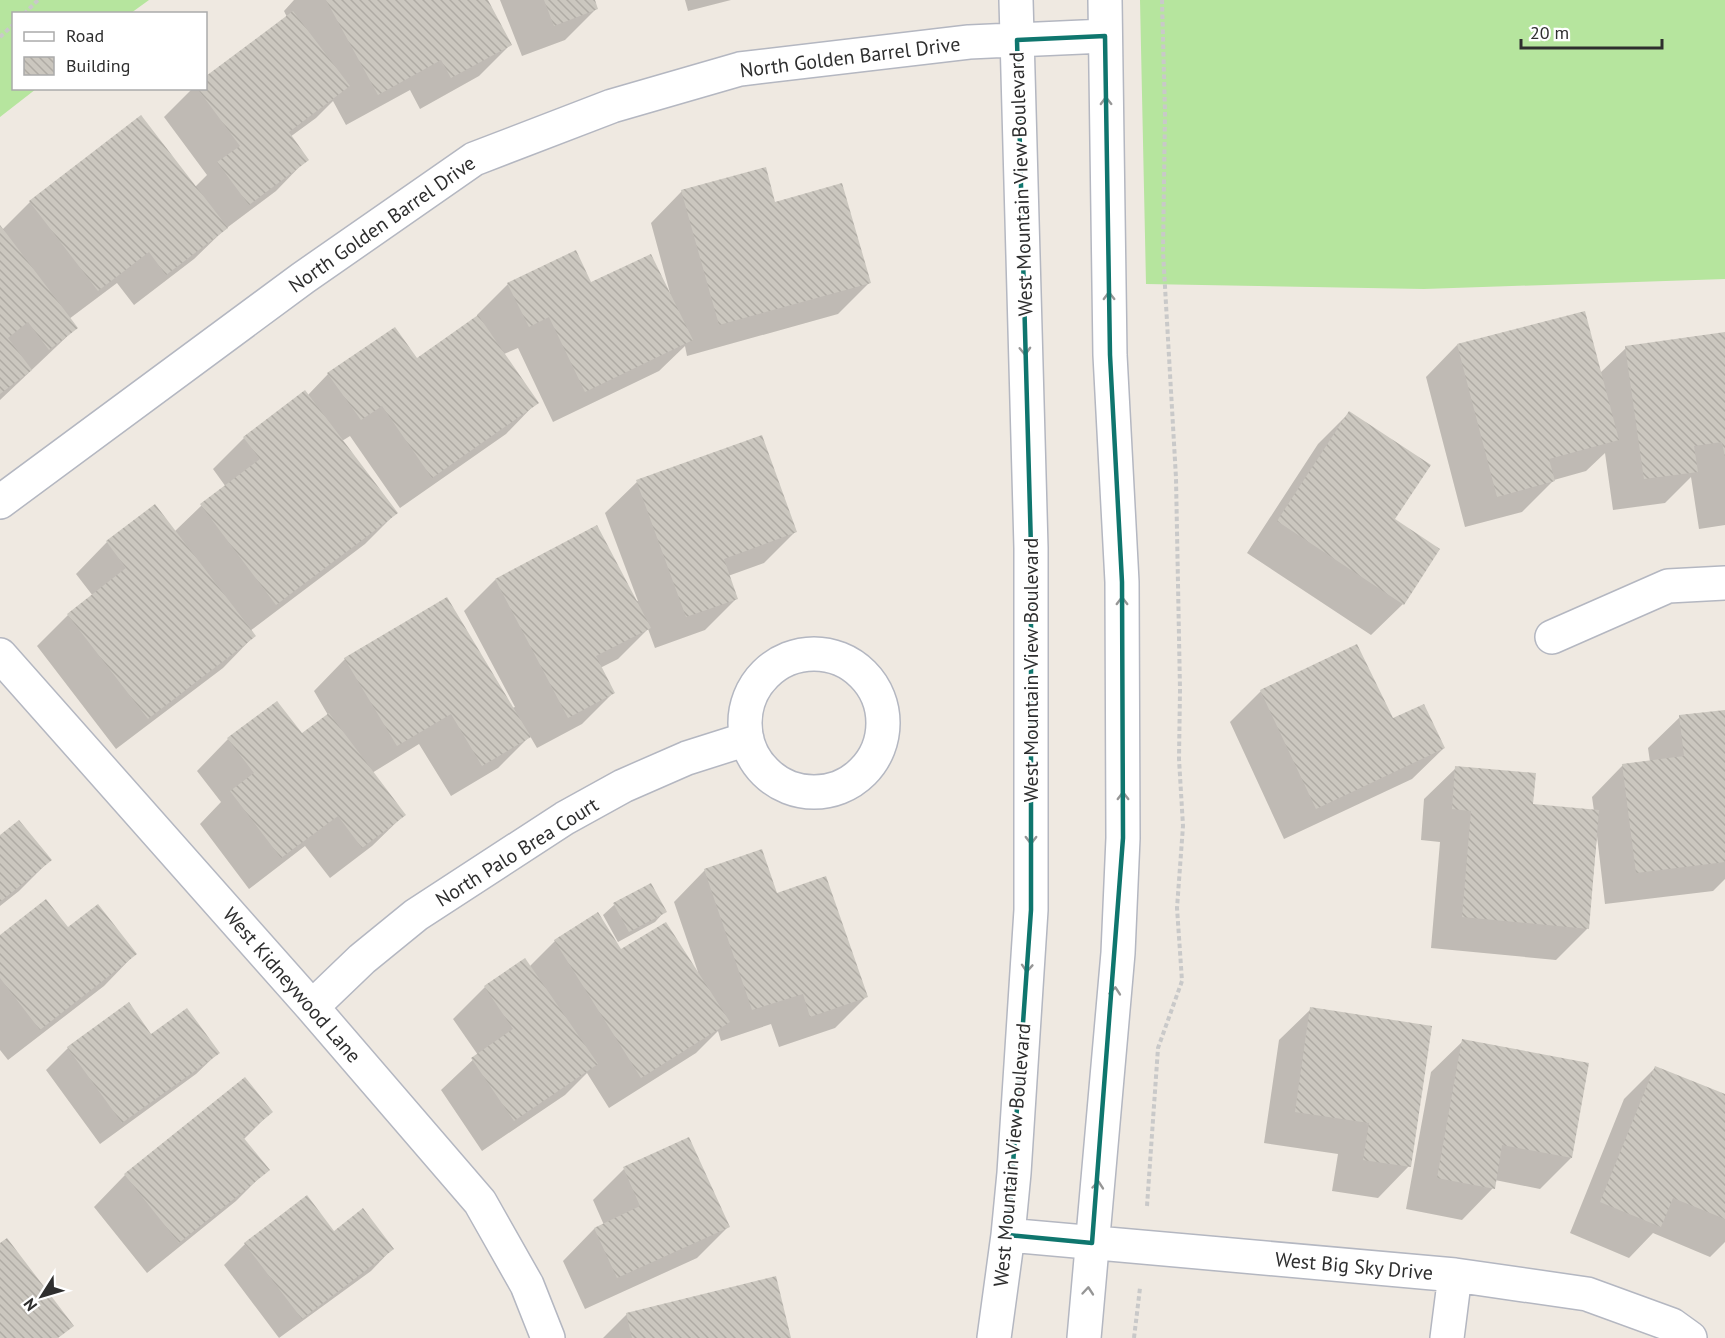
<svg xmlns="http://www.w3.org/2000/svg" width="1725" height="1338" viewBox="0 0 1725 1338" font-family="'PT Sans',sans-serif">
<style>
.grass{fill:#b6e59e}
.shadow{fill:#0003}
.building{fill:url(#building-back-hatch)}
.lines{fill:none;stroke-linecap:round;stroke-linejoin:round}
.minor-casing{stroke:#b4b7c1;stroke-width:36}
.path{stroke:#c9c9c9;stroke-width:4;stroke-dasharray:4.5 3;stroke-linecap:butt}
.minor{stroke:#fff;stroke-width:33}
.oneway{stroke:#969696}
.marked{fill:none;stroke:#0f766e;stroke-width:4.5;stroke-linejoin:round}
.labels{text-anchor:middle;stroke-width:4.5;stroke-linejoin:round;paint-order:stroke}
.street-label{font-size:20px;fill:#2e2e2e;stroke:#fff}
</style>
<defs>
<pattern id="building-back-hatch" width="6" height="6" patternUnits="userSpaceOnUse" patternTransform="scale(1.5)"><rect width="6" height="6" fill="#cbc7bf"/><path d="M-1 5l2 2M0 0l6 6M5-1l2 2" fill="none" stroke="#afaba4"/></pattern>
</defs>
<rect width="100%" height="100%" fill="#efe9e1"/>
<!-- grass -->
<path class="grass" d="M 0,0 L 149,0 L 131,13 L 14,14 L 14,88 L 36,89 L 0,117 Z
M 1140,0 L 1725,0 L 1725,279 L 1424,289 L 1146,284 Z"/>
<!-- shadow -->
<path class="shadow" d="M 294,0 L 486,0 L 510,45 L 479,76 L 420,109 L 410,90 L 346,125 L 333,101 L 316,118 L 290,137 L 307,159 L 276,191 L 224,230 L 194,259 L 134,305 L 117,283 L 69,319 L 76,328 L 0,400 L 0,227 L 2,230 L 30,202 L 195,187 L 207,175 L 164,117 L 193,88 L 206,88 L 206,78 L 287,17 L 284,11 Z
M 500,0 L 593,0 L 597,8 L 565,40 L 522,56 Z
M 685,0 L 731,0 L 688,11 Z
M 682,191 L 774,204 L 869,283 L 838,314 L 687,356 L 685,346 L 659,371 L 553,422 L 518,348 L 504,354 L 537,402 L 506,434 L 400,508 L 350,436 L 342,441 L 396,513 L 365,544 L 250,631 L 254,636 L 223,668 L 116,749 L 37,646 L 68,615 L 93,596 L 76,574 L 107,542 L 174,532 L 201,506 L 226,487 L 213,469 L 244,438 L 308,395 L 328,374 L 416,360 L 478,317 L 477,315 L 508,284 L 591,284 L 670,293 L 651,223 Z
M 1725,334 L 1725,525 L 1699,529 L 1691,477 L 1665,503 L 1613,510 L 1605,453 L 1586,471 L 1554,480 L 1522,512 L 1465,527 L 1426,377 L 1457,345 L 1600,373 L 1626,348 Z
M 1349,413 L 1393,519 L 1403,604 L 1371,635 L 1247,553 L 1318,444 Z
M 637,482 L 795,532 L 764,563 L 728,576 L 736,599 L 705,630 L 655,648 L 648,629 L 618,659 L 600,668 L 613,693 L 582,724 L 537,748 L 530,736 L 498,768 L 451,796 L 419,744 L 372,773 L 404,815 L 372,846 L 330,878 L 305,846 L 249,889 L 200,824 L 221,802 L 197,771 L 228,739 L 301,735 L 328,715 L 314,691 L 345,659 L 512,708 L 515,707 L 464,611 L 495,580 L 638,601 L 605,513 Z
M 1261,691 L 1392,720 L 1444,748 L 1412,779 L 1284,839 L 1230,722 Z
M 1725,711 L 1725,879 L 1713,891 L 1605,904 L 1597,836 L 1588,928 L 1556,960 L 1431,948 L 1440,842 L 1421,840 L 1424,799 L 1456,768 L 1531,806 L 1594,811 L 1592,797 L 1623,765 L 1650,762 L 1648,748 L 1680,717 Z
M 0,837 L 50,860 L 19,891 L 0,906 Z
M 705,870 L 776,894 L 866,997 L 835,1028 L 779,1047 L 771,1024 L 721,1041 L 718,1031 L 696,1053 L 609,1108 L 587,1073 L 565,1095 L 482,1151 L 441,1090 L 478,1055 L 453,1019 L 485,987 L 524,960 L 529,967 L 555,941 L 597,914 L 621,952 L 698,972 L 674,902 Z
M 614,905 L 665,911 L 655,922 L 618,942 L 603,915 Z
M 68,929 L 135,954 L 104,986 L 8,1060 L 0,1050 L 0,937 Z
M 129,1004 L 151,1036 L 218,1053 L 196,1074 L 100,1144 L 46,1070 L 68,1048 Z
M 1311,1009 L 1409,1166 L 1378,1198 L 1332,1191 L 1338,1154 L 1264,1143 L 1279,1040 Z
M 1463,1041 L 1571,1158 L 1540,1189 L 1495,1180 L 1493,1188 L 1462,1220 L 1406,1209 L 1431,1072 Z
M 1656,1067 L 1725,1096 L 1725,1242 L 1710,1257 L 1653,1233 L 1629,1258 L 1570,1233 L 1624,1099 Z
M 271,1112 L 243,1140 L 268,1169 L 236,1201 L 147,1273 L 94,1207 L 125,1175 Z
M 624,1169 L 729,1226 L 697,1258 L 585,1309 L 563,1261 L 594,1229 L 604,1225 L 593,1200 Z
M 334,1233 L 392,1249 L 371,1271 L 279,1338 L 224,1265 L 245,1244 Z
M 627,1314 L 789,1338 L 603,1338 Z"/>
<!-- building -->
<path class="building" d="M 326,0 L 488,0 L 512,45 L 451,78 L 441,60 L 378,95 Z
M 544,0 L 595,0 L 598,9 L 554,26 Z
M 293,11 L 350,86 L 289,132 L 309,160 L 249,205 L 217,162 L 240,146 L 197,88 L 206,88 L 206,76 Z
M 141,115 L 228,228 L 166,275 L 149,252 L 98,291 L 29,201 Z
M 766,167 L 775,202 L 842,183 L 871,283 L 719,325 L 681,190 Z
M 0,225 L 78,328 L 49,350 L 28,322 L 8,338 L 32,370 L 0,394 Z
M 576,250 L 591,282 L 651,254 L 693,340 L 585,392 L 549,317 L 529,327 L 507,283 Z
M 1585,311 L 1619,440 L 1549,459 L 1555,481 L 1497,497 L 1457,344 Z
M 478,315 L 539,403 L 432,478 L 382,406 L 361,420 L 327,373 L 395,327 L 417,358 Z
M 1725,332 L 1725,457 L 1722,442 L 1694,446 L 1698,472 L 1644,479 L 1625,346 Z
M 305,390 L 398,513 L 276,605 L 200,504 L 260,459 L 243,437 Z
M 1349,411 L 1431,465 L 1395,519 L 1440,549 L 1404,605 L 1277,521 Z
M 762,435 L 797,532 L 724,559 L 738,599 L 686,617 L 636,480 Z
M 155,504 L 256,636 L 148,719 L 67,614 L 126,568 L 106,541 Z
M 597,525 L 651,628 L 596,656 L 615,693 L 568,718 L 495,579 Z
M 447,597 L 531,737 L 482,766 L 451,714 L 397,746 L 344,658 Z
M 1357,644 L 1393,718 L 1424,704 L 1445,748 L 1316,809 L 1260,690 Z
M 277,701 L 302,733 L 329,713 L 406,815 L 362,848 L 338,816 L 281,858 L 230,791 L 254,773 L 227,738 Z
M 1725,710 L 1725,862 L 1636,873 L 1622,764 L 1684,756 L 1679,715 Z
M 1455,766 L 1536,773 L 1533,804 L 1599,810 L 1589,929 L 1462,917 L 1471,811 L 1452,809 Z
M 19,820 L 52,860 L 0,902 L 0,835 Z
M 762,849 L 777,893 L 826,876 L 868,997 L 810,1017 L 803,994 L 752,1010 L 704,869 Z
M 651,883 L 667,912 L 629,932 L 613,903 Z
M 46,899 L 68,927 L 98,904 L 137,954 L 40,1030 L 0,978 L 0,935 Z
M 598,912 L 621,949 L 666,922 L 730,1022 L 641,1078 L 554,940 Z
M 525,958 L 598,1064 L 514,1121 L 471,1058 L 513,1029 L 484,986 Z
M 129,1002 L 151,1034 L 187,1008 L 220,1053 L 122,1123 L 67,1047 Z
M 1310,1007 L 1432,1026 L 1411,1167 L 1363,1160 L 1369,1123 L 1295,1112 Z
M 1462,1039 L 1589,1063 L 1572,1158 L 1502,1145 L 1495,1189 L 1437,1178 Z
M 1655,1066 L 1725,1094 L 1725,1219 L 1673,1198 L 1661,1227 L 1600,1202 Z
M 245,1077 L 273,1112 L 243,1137 L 270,1170 L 179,1243 L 124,1174 Z
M 689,1137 L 730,1227 L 617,1278 L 594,1228 L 640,1206 L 623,1167 Z
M 307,1195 L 334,1231 L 363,1208 L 394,1249 L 302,1319 L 244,1243 Z
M 7,1238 L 74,1326 L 58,1338 L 0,1338 L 0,1243 Z
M 776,1276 L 791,1338 L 632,1338 L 626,1313 Z"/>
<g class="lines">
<!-- minor casing -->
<g class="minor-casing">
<path id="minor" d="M 0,502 L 303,278 L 474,159 L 612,106 L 740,69 L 969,42 L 1105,36
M 1552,637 L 1668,586 L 1725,583
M745 723a69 69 0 1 1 138 0a69 69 0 1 1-138 0Z
M 0,655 L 312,1007 L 480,1202 L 527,1285 L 548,1338
M 312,1007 L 362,959 L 416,915 L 565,818 L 623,786 L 687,758 L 747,739
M 1008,1235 L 1455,1275 L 1587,1294 L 1672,1325 L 1690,1338
M 994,1338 L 1008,1235 L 1014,1173 L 1031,910 L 1031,548 L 1016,0
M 1084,1338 L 1118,953 L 1123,838 L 1122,582 L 1110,355 L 1105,0
M 1447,1338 L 1455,1275"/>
</g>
<!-- path -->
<path class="path" d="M 24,14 L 38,0
M 0,37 L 14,24
M 1147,1206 L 1158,1048 L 1182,981 L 1177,908 L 1183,826 L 1179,759 L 1180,690 L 1176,478 L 1163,252 L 1165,112 L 1162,0
M 1134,1338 L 1140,1288"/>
<!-- minor -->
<use href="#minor" class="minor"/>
</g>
<!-- one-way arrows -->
<defs><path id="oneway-chevron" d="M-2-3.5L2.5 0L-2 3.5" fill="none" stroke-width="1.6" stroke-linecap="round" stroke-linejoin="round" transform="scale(1.5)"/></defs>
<g class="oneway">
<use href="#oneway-chevron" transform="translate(1106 101) rotate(-91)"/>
<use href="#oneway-chevron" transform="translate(1109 296) rotate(-91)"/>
<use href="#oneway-chevron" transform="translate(1025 351) rotate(88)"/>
<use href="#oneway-chevron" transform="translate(1122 601) rotate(-90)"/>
<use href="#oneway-chevron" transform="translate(1123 796) rotate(-90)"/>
<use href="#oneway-chevron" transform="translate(1031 840) rotate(90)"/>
<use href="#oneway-chevron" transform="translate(1027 968) rotate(94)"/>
<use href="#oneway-chevron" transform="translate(1115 991) rotate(-85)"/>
<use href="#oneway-chevron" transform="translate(1098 1185) rotate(-85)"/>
<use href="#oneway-chevron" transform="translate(1088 1291) rotate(-85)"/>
</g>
<!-- marked area -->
<path class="marked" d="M 1105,36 L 1110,355 L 1122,582 L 1123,838 L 1092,1243 L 1008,1235 L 1031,910 L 1031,548 L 1017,40 Z"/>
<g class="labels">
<!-- street labels -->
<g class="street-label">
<text transform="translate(850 57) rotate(-7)" y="7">North Golden Barrel Drive</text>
<text transform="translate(1021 184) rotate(-92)" y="7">West Mountain View Boulevard</text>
<text transform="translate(382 224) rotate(-35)" y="7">North Golden Barrel Drive</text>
<text transform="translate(1031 670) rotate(-90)" y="7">West Mountain View Boulevard</text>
<text transform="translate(517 852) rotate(-32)" y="7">North Palo Brea Court</text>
<text transform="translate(292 985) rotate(49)" y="7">West Kidneywood Lane</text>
<text transform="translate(1012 1155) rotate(-85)" y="7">West Mountain View Boulevard</text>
<text transform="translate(1354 1266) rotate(5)" y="7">West Big Sky Drive</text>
</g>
</g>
<!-- legend -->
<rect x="12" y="12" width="195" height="78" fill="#ffffff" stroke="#ababab" stroke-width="1.5"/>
<rect x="24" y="32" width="30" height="9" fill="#ffffff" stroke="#ababab" stroke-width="1.5"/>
<text x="66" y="42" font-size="18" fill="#2e2e2e">Road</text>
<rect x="24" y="57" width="30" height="18" fill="url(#building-back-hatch)" stroke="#ababab" stroke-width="1.5"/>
<text x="66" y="72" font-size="18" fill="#2e2e2e">Building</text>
<!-- north arrow -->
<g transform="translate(42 1296) rotate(233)" stroke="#ffffff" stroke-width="4.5" paint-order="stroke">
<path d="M0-4.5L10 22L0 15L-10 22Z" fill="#2e2e2e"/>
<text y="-9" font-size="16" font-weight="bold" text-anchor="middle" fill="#2e2e2e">N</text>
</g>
<!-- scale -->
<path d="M1521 39v9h141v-9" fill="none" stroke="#2e2e2e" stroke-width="3"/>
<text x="1530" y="39" font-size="18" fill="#2e2e2e" stroke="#ffffff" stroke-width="4.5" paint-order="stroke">20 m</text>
</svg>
